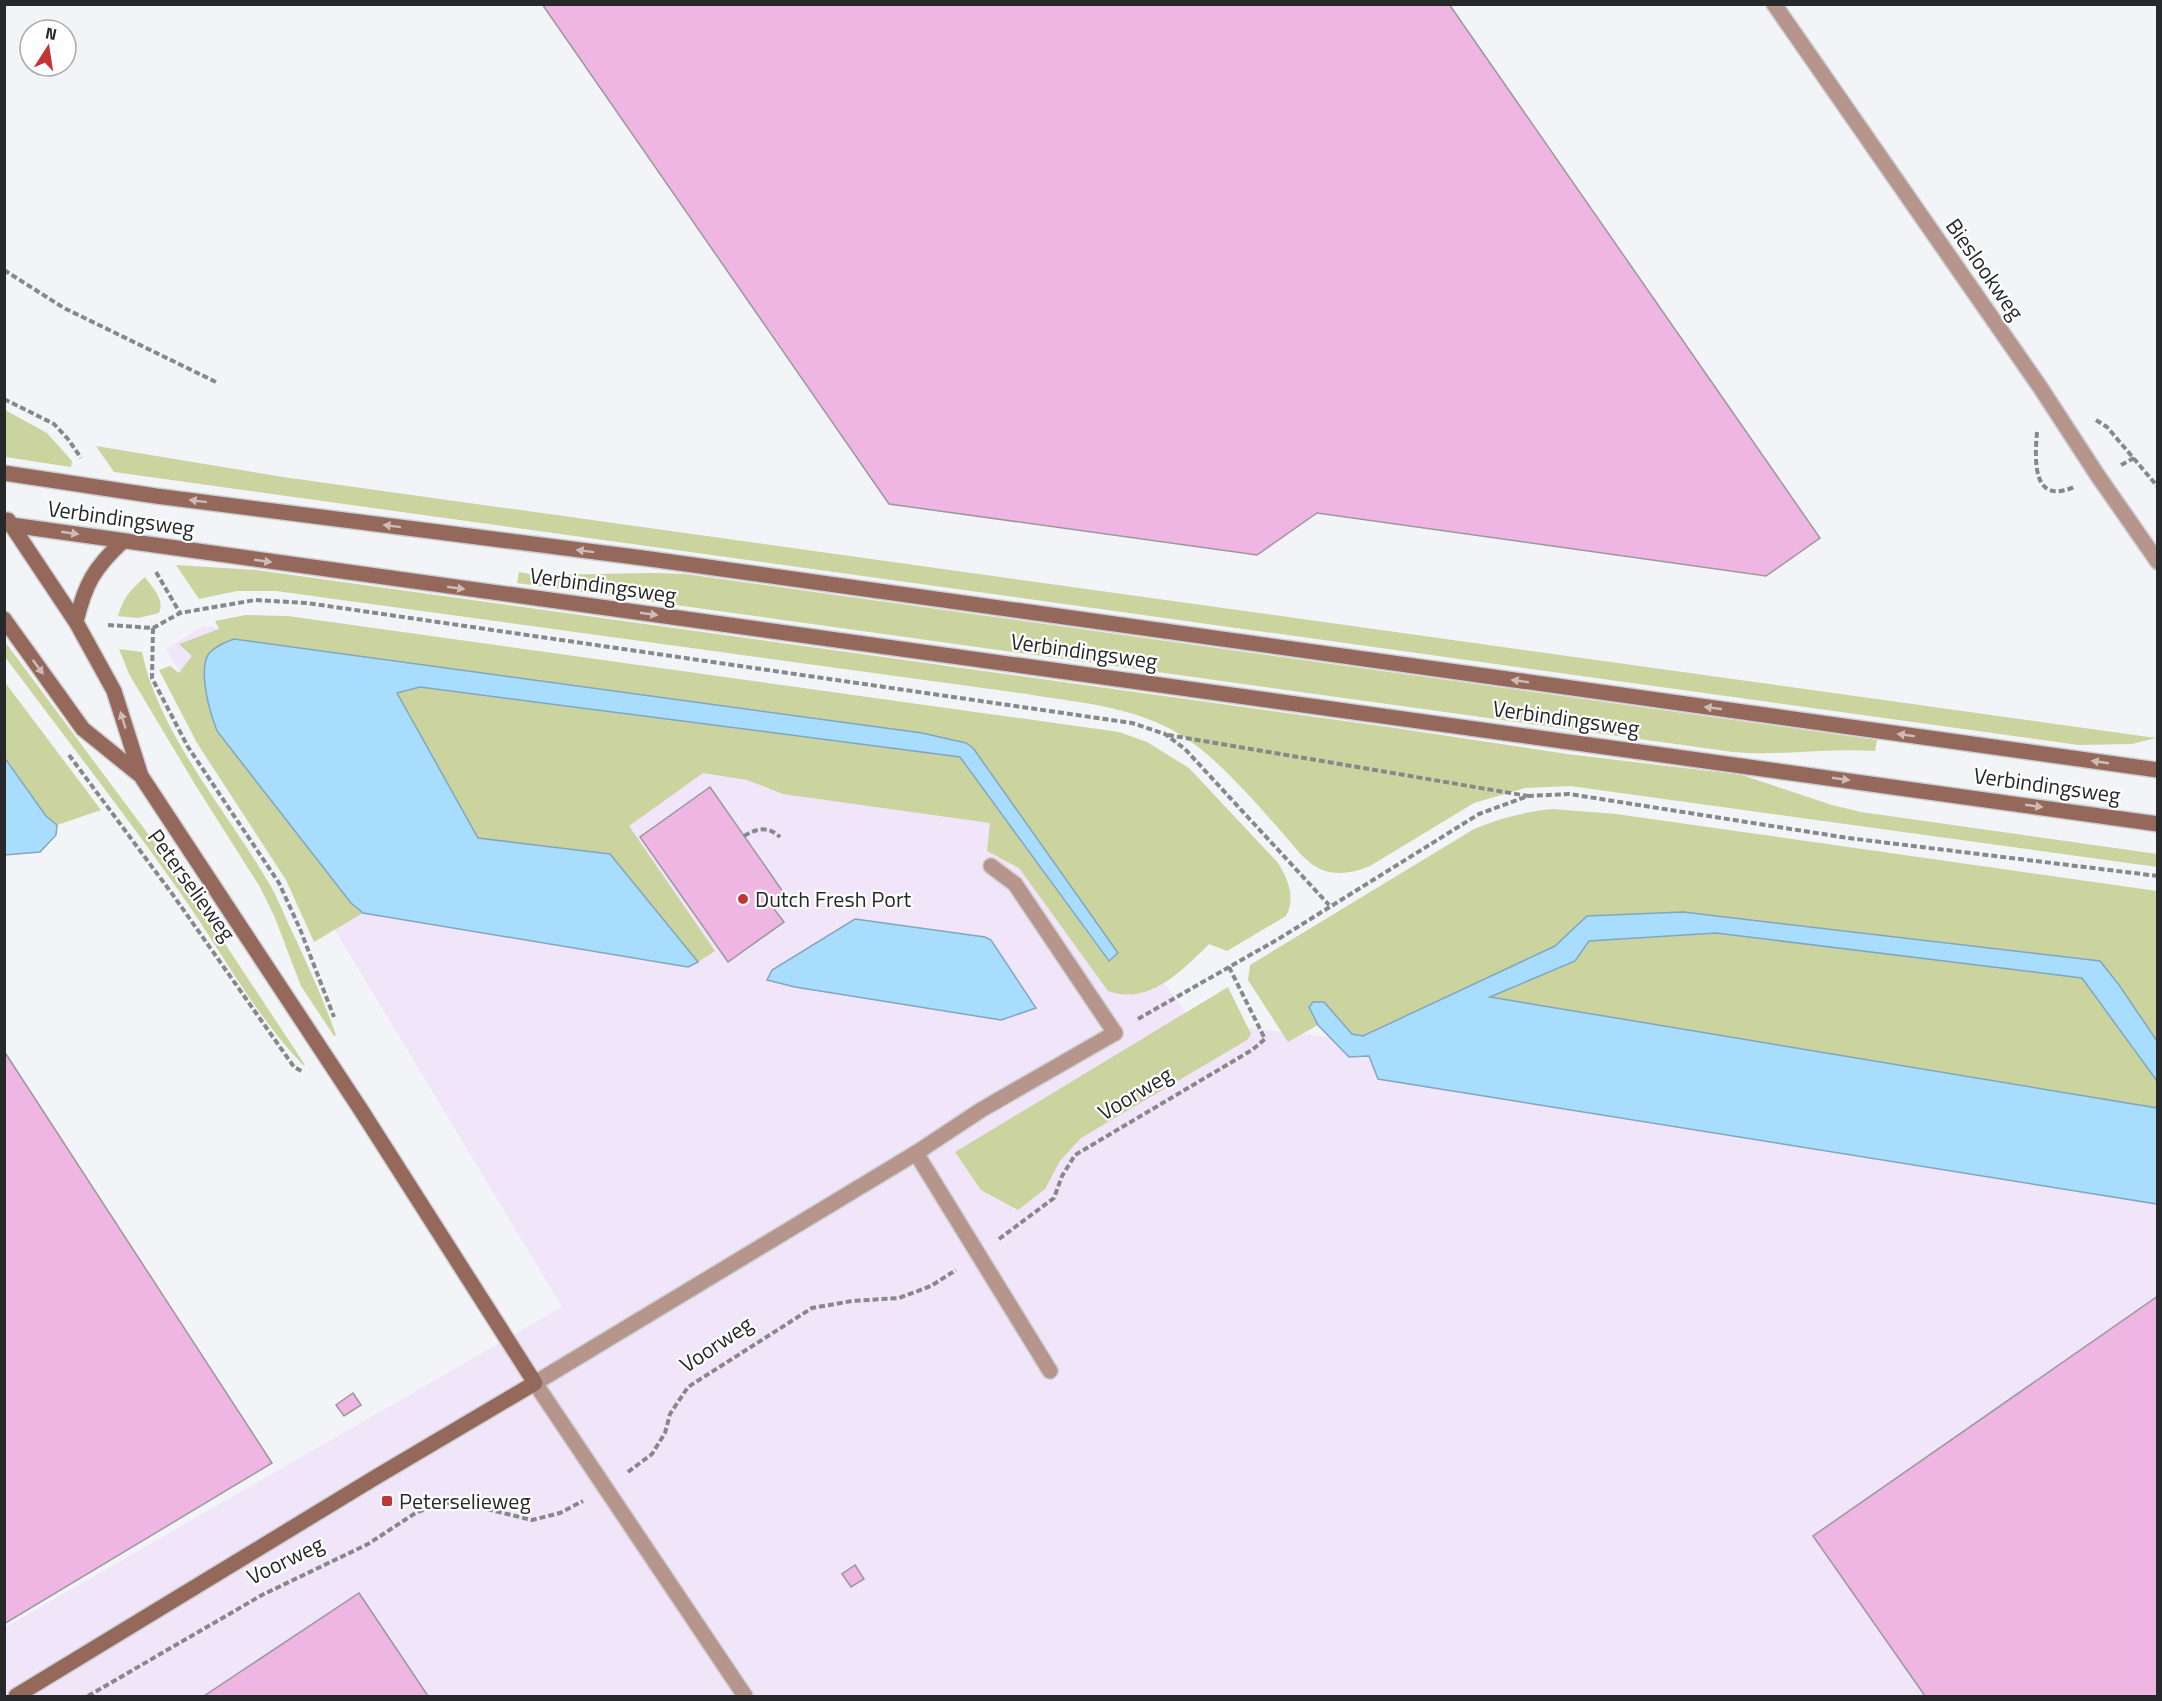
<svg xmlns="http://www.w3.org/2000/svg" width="2162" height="1701" viewBox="0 0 2162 1701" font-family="'Titillium Web',sans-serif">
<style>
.industrial{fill:#f1e5f9}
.green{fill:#cbd39f}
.water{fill:#a8ddfe;stroke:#81a7be;stroke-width:1.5}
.building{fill:#efb5e3;stroke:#9b989b;stroke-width:1.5}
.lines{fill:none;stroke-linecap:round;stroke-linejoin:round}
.lane-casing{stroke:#cdcfd2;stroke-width:18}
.street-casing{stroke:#cdcfd2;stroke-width:18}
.secondary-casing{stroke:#cdcfd2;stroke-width:18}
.path{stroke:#86888a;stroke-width:4;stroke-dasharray:6 3;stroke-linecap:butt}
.lane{stroke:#b5958c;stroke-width:15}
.street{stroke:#b5958c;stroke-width:15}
.secondary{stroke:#94685b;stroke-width:15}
.oneway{fill:#cfbbb5}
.poi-dot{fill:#c33437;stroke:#fff;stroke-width:2}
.labels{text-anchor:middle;stroke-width:4.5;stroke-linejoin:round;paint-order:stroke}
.street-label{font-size:22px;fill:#272829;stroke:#fff}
.poi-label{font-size:22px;fill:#272829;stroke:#fff;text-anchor:start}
</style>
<rect width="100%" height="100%" fill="#f2f4f7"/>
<!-- industrial -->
<path class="industrial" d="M 203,626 L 980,736 L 1193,1022 L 1843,1094 L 2157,1151 L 2157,1696 L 5,1696 L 4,1628 L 562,1307 L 166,649 Z"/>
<!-- green -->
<path class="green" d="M 5,410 L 47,433 L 72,461 L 71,467 L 5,457 Z
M 96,446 L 283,477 L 2156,738 L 2132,744 L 2079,745 L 114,472 Z
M 176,565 L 256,570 L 1395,728 L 1567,754 L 1742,775 L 1832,805 L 1861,812 L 2157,854 L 2157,867 L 1570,786 L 1525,788 L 1474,803 L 1370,866 C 1356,872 1337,876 1322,870 C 1306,863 1296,848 1285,836 C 1257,804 1216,756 1181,735 C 1134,706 1080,703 1027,694 L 276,591 L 237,591 L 199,599 Z
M 519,572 L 535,575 L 655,573 L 685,574 L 1877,740 L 1875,751 C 1828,748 1780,756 1733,752 L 517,583 Z
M 145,577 C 153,589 165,599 159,613 L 138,618 L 118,616 C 123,598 131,589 145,577 Z
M 246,615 L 288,616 L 1119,732 L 1147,742 L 1189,768 L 1278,863 C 1288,879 1296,898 1286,916 L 1227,951 L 1209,944 C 1183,970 1149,1006 1108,991 L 1019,868 L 987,851 L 990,823 L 783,794 L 747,780 L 703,773 L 629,826 L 715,951 L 698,962 L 610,854 L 478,838 L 397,693 L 420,687 L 960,757 L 1108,961 L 1118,953 L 973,748 L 234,640 L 351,903 L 363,913 L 314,942 L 286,880 L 197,743 L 159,670 L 170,666 L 179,673 L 192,656 L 179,644 L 219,629 L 215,621 Z
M 5,642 L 189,889 L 305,1065 L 303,1065 C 254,1014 220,949 179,891 C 123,811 63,735 5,657 Z
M 119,649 L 142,652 C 158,732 226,810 267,880 C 276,894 282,910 289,925 C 306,961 323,998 336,1035 L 334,1036 L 301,986 L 275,918 L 260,887 L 196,786 L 129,674 Z
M 4,681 L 101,810 L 57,825 L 46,816 L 5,757 Z
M 1552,809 L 1616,814 L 2157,891 L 2157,1041 L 2119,985 L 2100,961 L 1587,916 L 1555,946 L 1363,1036 L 1352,1034 L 1324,1002 L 1313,1016 L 1318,1025 L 1288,1042 L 1248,980 L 1250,965 L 1474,829 C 1500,818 1524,812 1552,809 Z
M 1716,933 L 2082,978 L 2157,1081 L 2157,1108 L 1488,997 L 1575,961 L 1589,941 Z
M 1228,987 L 1251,1034 L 1247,1040 L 1081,1138 L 1060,1161 L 1045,1189 L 1018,1210 L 981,1190 L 955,1152 Z"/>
<!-- water -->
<path class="water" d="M 234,639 L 922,733 L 966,743 L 973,748 L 1118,953 L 1109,961 L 960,757 L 420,687 L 397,693 L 478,838 L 610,854 L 698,962 L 688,967 L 363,913 L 351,903 L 217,731 C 211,715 207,702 205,685 C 202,657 206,649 234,639 Z
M 4,757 L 46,816 L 57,825 L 56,835 L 40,852 L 5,855 Z
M 1683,912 L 2100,961 L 2119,985 L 2157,1041 L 2157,1081 L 2082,978 L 1716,933 L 1589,941 L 1575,961 L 1490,997 L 2157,1108 L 2157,1204 L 1378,1079 L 1369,1056 L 1349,1057 L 1318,1025 L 1309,1007 L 1313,1002 L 1324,1002 L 1352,1034 L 1363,1036 L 1555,946 L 1587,916 Z
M 855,919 L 985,937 L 991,940 L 1036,1008 L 1001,1020 L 795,987 L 767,980 L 772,970 Z"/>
<!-- building -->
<path class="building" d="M 542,4 L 1449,4 L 1820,538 L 1766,576 L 1317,513 L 1257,555 L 889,504 Z
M 710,787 L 788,899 L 774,909 L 784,922 L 728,962 L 640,837 Z
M 4,1051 L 272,1463 L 4,1624 Z
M 2158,1296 L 2158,1696 L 1925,1696 L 1813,1536 Z
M 353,1393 L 361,1405 L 344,1416 L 336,1405 Z
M 855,1565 L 864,1579 L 851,1587 L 842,1574 Z
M 359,1593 L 428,1696 L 204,1696 Z"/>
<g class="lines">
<!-- lane casing -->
<g class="lane-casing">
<path id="lane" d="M 991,866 L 1015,884 L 1115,1033
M 916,1153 L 1050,1371"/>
</g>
<!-- street casing -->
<g class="street-casing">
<path id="street" d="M 1774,4 L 2040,387 L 2098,476 L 2158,562
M 745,1696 L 535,1383 L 916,1153 L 981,1110 L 1115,1033"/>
</g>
<!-- secondary casing -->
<g class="secondary-casing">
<path id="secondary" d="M 4,473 L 156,496 L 643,558 L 2158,770
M 8,520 L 76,622 L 114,691 L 141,776 L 361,1110 L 535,1383 L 376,1477 L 16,1696
M 4,524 L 2158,824
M 4,619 L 83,729 L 141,776
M 76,622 C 85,584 94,568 123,541"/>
</g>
<!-- path -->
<path class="path" d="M 4,270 L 64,308 L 218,383
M 4,399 L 54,424 L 68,439 L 81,458
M 2096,420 L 2107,427 L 2158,487
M 2037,432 C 2035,458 2031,506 2074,487
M 2121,465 L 2134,458
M 156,572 L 180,613
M 108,625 L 153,628 L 180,613 L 255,600 L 307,603 L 1132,723 L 1165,734 L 1185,749 L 1329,905
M 153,628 L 152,678 L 188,747 L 279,883 L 300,929 L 334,1017
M 1168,735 L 1528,796
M 69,755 L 173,895 L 294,1067 L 303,1072
M 744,836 C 757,828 768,826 780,837
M 1138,1019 L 1280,938 L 1479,814 L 1528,796 L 1569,794 L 1848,838 L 2158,876
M 999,1239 L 1054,1198 L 1062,1176 L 1075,1155 L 1252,1050 L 1265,1039 L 1229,967
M 628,1472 L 652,1454 L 665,1433 L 670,1414 L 688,1387 L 812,1308 L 852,1301 L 899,1298 L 931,1286 L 956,1270
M 88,1696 L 262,1595 L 368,1544 L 417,1512 L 454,1501 L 532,1520 L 560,1513 L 583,1501"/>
<!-- lane -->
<use href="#lane" class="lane"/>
<!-- street -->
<use href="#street" class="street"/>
<!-- secondary -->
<use href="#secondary" class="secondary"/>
</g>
<!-- one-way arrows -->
<defs><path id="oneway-solid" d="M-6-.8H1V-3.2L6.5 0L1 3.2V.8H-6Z" transform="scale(1.5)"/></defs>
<g class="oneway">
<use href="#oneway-solid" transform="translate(198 501) rotate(-173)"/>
<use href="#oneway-solid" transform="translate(392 526) rotate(-173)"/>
<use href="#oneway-solid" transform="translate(70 533) rotate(8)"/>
<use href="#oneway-solid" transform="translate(585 551) rotate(-173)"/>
<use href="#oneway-solid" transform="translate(263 561) rotate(8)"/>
<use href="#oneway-solid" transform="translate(456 588) rotate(8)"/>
<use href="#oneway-solid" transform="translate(649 614) rotate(8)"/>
<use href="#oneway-solid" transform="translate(38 667) rotate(54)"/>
<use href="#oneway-solid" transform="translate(1520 681) rotate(-172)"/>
<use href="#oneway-solid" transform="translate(1713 708) rotate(-172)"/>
<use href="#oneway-solid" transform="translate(123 720) rotate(-107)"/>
<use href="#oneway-solid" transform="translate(1906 735) rotate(-172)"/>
<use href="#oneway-solid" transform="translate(2100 762) rotate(-172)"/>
<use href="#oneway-solid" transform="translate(1841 779) rotate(8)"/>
<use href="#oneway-solid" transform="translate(2034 806) rotate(8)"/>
</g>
<!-- markers -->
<g class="poi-dot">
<circle cx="743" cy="899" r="6"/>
<rect x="381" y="1495" width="12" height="12" rx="3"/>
</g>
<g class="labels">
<!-- street labels -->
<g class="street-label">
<text transform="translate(1985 269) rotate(55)" y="8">Bieslookweg</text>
<text transform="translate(121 518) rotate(8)" y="8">Verbindingsweg</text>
<text transform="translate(603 585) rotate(8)" y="8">Verbindingsweg</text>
<text transform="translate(1084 651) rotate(8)" y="8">Verbindingsweg</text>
<text transform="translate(1566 718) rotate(8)" y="8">Verbindingsweg</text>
<text transform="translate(2047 785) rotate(8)" y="8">Verbindingsweg</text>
<text transform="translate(192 885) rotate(54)" y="8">Peterselieweg</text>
<text transform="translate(1135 1093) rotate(-31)" y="8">Voorweg</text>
<text transform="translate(716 1344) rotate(-34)" y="8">Voorweg</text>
<text transform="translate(285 1560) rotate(-26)" y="8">Voorweg</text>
</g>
<!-- poi labels -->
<g class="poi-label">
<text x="755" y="907">Dutch Fresh Port</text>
<text x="399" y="1509">Peterselieweg</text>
</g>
</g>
<!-- border -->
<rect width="2162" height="1701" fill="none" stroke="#272829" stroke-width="12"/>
<!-- north arrow -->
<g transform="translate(48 48) rotate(12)"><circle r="28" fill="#ffffff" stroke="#a9a9a9" stroke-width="1.5"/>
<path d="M0-4.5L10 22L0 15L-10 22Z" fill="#c33437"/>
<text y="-9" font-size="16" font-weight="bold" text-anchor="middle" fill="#272829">N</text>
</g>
</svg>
